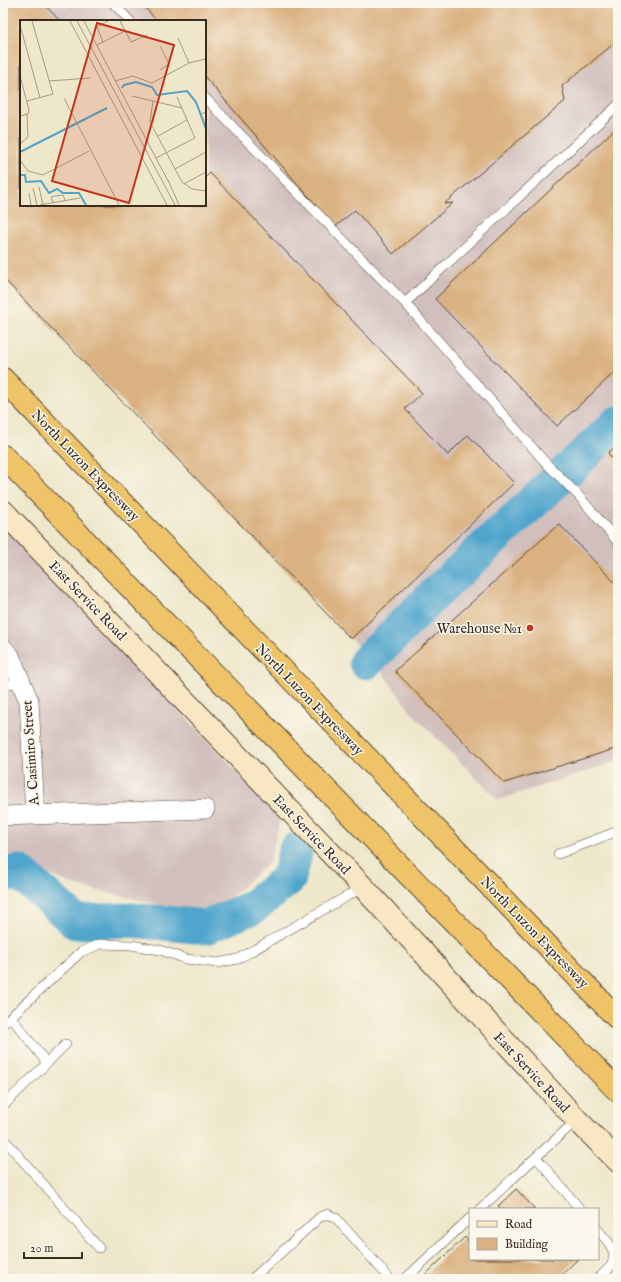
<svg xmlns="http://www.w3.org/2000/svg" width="621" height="1282" viewBox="0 0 621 1282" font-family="'IM FELL English',serif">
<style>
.industrial{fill:#d1bfbd;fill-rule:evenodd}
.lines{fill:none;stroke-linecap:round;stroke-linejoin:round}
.river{stroke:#50a5cc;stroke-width:35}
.building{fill:#dab282}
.lane-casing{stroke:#564638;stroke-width:10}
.street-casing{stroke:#564638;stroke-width:20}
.secondary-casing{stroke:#564638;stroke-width:24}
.highway-casing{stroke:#564638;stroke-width:24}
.lane{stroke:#fff;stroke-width:9}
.street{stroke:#fff;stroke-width:19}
.secondary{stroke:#f9e7c3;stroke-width:22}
.highway{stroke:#efc469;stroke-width:22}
.poi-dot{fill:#c8321e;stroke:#fbf7ec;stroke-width:1.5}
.labels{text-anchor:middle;stroke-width:3;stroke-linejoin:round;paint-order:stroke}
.street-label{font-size:14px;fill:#3b2a1e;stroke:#fbf7ec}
.poi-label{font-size:14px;fill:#3b2a1e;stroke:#fbf7ec;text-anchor:end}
.inset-river{fill:none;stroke:#50a5cc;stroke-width:2}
.inset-road{fill:none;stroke:#a69b85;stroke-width:1}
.view{fill:#c8321e;fill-opacity:0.15;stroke:#c8321e;stroke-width:2}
.inset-edge{fill:none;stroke:#3b2a1e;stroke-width:2}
</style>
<rect width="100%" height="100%" fill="#fbf7ec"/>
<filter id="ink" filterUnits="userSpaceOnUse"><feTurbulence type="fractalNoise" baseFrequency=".025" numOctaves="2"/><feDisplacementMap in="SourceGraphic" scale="8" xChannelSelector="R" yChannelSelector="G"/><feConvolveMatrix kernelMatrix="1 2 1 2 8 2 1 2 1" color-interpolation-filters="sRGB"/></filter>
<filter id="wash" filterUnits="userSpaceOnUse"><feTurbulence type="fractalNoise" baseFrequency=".012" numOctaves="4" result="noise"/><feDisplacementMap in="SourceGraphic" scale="16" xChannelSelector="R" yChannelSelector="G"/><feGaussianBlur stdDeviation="0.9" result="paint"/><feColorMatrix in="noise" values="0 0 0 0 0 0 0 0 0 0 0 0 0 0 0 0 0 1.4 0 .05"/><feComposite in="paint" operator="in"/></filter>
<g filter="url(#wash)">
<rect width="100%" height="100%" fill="#eee7ca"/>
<!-- industrial -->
<path class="industrial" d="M 3,3 L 618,3 L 618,761 L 498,800 L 412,713 L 382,672 L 351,639 L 3,278 ZM 21,21 L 205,21 L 205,205 L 21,205 Z
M 3,524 L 281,818 L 269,862 L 211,916 L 77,886 L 22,863 L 3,868 Z"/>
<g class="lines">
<!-- river -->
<path class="river" d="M 366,662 L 443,586 L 618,423
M 3,875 L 19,872 L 76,922 L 131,920 L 206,927 L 253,907 L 289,878 L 296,850"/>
</g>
<g id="blocks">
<!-- building -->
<path class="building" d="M 3,3 L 43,3 L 60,21 L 21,21 L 21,205 L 205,205 L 205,178 L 210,173 L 422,393 L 405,409 L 448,455 L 468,435 L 514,483 L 351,639 L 3,278 Z
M 141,3 L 618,3 L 618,40 L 582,70 L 580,71 L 562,86 L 565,101 L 444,204 L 453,203 L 393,254 L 355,210 L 335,227 L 205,77 L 205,21 L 157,21 Z
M 618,126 L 618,369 L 557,426 L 435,299 Z
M 618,444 L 618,465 L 608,453 Z
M 559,524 L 618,586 L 618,748 L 504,783 L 395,671 Z
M 516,1189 L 535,1209 L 501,1209 L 498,1206 Z
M 465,1237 L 470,1243 L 470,1259 L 578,1259 L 557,1279 L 423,1279 L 422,1278 Z"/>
</g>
</g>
<g filter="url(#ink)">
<use href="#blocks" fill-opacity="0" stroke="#564638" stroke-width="1"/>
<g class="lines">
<!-- lane casing -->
<g class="lane-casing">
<path id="lane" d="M 113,3 L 130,21
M 205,98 L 405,303 L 546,463 L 578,495 L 618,542
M 405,303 L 618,105
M 3,686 L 21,681
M 558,854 L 618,831
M 11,1017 L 47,1063 L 66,1044
M 3,1024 L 81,952 L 100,944 L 131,945 L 160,950 L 186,959 L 218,963 L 238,959 L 363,887
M 3,1106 L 47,1063
M 3,1138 L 99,1248
M 536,1157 L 580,1209
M 480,1209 L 536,1157 L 577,1120
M 252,1279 L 320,1217 L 328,1214 L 336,1218 L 390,1279
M 405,1279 L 470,1218
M 598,1279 L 612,1265 L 614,1253 L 609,1243 L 598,1230"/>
</g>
<!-- street casing -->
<g class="street-casing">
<path id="street" d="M 3,648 L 10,656 L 29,701 L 35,815
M 3,816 L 205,809"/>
</g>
<!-- secondary casing -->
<g class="secondary-casing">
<path id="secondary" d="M 3,511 L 363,887 L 577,1120 L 618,1161"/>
</g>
<!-- highway casing -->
<g class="highway-casing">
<path id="highway" d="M 3,379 L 618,1019
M 3,456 L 618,1091"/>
</g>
<!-- lane -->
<use href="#lane" class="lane"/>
<!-- street -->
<use href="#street" class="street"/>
<!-- secondary -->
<use href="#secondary" class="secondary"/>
<!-- highway -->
<use href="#highway" class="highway"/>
</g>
</g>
<!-- markers -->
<circle class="poi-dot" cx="530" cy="628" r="4"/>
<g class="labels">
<!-- street labels -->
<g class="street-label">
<text transform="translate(86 465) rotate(46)" y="5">North Luzon Expressway</text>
<text transform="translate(88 600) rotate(46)" y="5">East Service Road</text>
<text transform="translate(310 699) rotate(46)" y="5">North Luzon Expressway</text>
<text transform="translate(30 753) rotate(-94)" y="5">A. Casimiro Street</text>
<text transform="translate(312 834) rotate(46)" y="5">East Service Road</text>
<text transform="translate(535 932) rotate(46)" y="5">North Luzon Expressway</text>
<text transform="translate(532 1072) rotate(47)" y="5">East Service Road</text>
</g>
<!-- poi labels -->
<g class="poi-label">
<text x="522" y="633">Warehouse №1</text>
</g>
</g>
<!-- overview -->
<g transform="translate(20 20)">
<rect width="186" height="186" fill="#eee7ca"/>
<path class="inset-river" d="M 102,68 L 104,65 L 116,62 L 132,67 L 137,75 L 167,71 L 176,82 L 186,109M 0,132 L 87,88M 0,155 L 5,155 L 6,162 L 21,161 L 29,173 L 37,169 L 43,173 L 59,173 L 66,185"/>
<path class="inset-road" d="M 50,1 L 147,185M 57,1 L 155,185M 64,1 L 148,161M 100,1 L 111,22 L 127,15M 0,5 L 20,78M 158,18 L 169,43M 83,22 L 77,7 L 88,1M 77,25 L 105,11M 140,50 L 149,44 L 140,26M 0,56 L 9,90 L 8,94 L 0,96M 29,61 L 70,58M 95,61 L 113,56 L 132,63 L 169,43 L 186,39M 112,76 L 162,88M 157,77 L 175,118M 44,78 L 99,185M 7,81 L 33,74 L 12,1M 133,81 L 130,102 L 162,162 L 172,169 L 186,171M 186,92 L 181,94 L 186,107M 138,116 L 167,100M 0,124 L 8,117 L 7,94M 136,138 L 175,118M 0,140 L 8,151 L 23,155 L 69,131M 155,149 L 186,132M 148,160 L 159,185M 164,164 L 186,152M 19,167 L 23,185M 13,168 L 17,185M 9,173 L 11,185M 33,182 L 31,177 L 35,176 L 43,175 L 45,180M 20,185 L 60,178"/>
<path class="view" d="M 77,3 L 154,25 L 109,183 L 32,161 Z"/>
<rect width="186" height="186" class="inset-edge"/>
</g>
<!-- margin -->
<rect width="621" height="1282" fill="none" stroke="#fbf7ec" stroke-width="16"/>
<!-- legend -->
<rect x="469" y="1208" width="130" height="52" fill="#fbf7ec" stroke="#aea59a"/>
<rect x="477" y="1221" width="20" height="6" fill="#f9e7c3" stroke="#aea59a"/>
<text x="505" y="1228" font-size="12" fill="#3b2a1e">Road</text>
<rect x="477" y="1238" width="20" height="12" fill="#dab282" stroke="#aea59a"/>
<text x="505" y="1248" font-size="12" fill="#3b2a1e">Building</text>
<!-- scale -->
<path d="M24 1252v6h58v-6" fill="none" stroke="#3b2a1e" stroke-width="2"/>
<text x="30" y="1252" font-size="12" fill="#3b2a1e" stroke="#fbf7ec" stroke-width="3" paint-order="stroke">20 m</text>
</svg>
